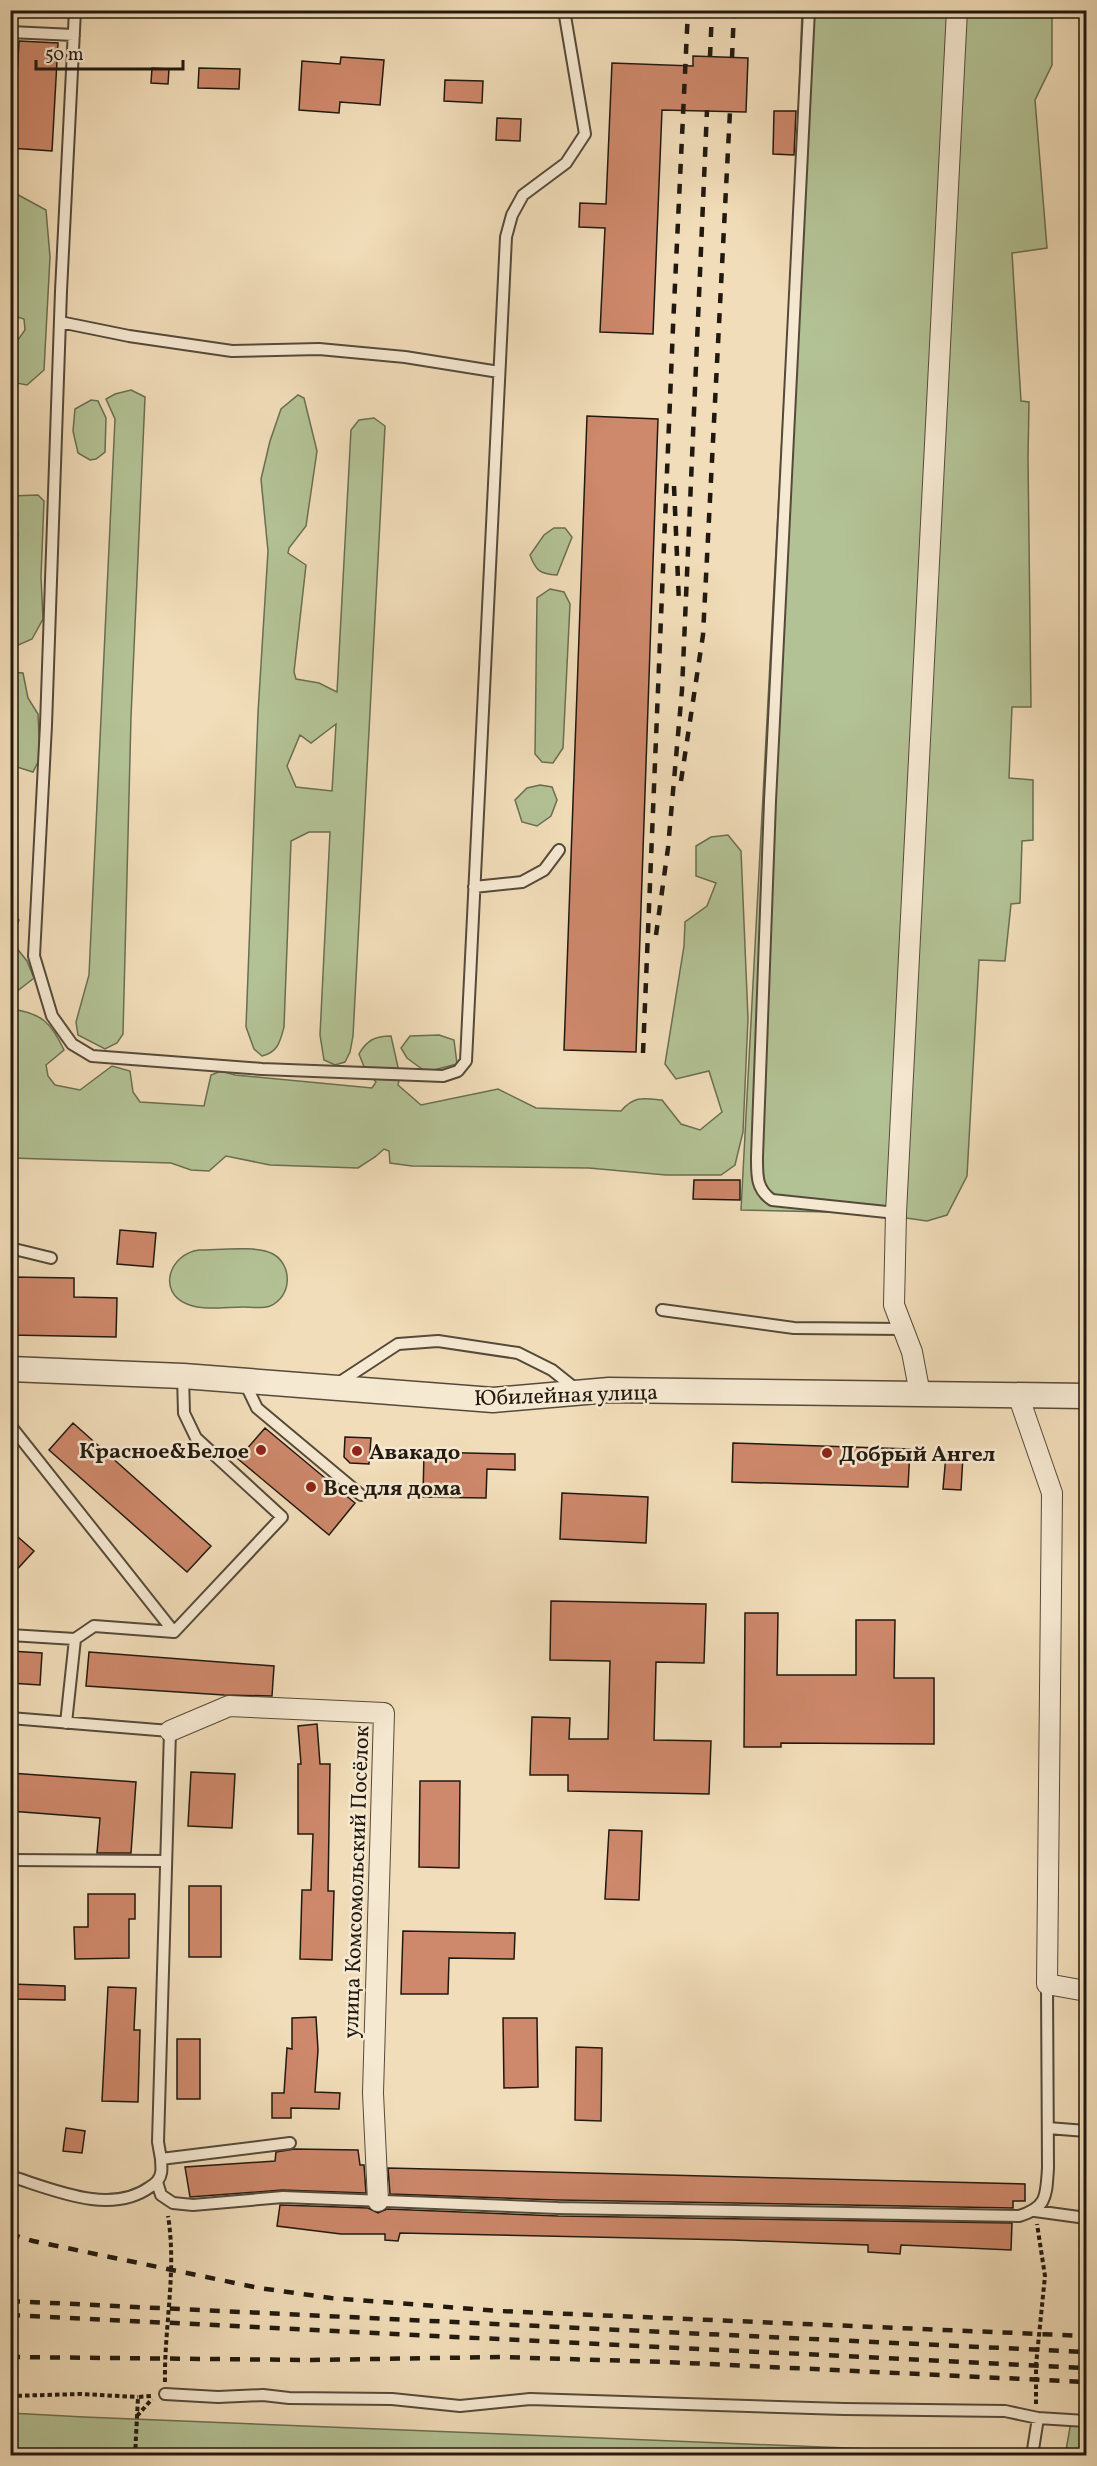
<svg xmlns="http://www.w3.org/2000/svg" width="1097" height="2466" viewBox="0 0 1097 2466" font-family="Vollkorn,serif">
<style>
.green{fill:#b3c295;stroke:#6a6e52;stroke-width:1.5;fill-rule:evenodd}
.building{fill:#ce886b;stroke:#211910;stroke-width:1.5}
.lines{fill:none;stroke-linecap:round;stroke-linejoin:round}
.service-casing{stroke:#554a3a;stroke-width:14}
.minor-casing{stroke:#554a3a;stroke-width:22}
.tertiary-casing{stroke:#554a3a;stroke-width:27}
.path{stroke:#211910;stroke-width:4;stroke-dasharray:4.5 3;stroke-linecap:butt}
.service{stroke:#f6e9d2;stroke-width:10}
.minor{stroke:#f6e9d2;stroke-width:20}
.tertiary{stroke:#f6e9d2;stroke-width:24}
.rail{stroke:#211910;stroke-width:4.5;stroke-dasharray:10 10;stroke-linecap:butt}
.poi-dot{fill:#8f2418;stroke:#f6e9d2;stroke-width:2}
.labels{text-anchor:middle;stroke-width:5;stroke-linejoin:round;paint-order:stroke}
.street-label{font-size:22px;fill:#211910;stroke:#f6e9d2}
.poi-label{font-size:22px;font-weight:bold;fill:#211910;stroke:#f6e9d2;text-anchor:start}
</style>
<rect width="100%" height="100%" fill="#f1ddb9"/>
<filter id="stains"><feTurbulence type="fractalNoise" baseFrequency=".00333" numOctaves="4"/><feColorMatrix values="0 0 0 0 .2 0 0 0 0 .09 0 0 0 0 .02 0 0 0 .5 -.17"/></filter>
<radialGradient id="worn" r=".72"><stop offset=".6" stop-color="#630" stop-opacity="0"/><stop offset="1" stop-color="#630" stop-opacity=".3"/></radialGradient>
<!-- green -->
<path class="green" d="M 802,11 L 1052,11 L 1052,65 L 1035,100 L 1047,248 L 1012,253 L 1021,401 L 1029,402 L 1028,458 L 1031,707 L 1012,707 L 1009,778 L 1033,780 L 1033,840 L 1022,841 L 1020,903 L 1011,904 L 1005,961 L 979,960 L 967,1176 L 947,1215 L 927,1221 L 871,1213 L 741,1210 L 797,155 Z
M 11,191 L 46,210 L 50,257 L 44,370 L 27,385 L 11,382 L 11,343 L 15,344 L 25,330 L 24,319 L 14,316 L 11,318 L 11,279 L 15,268 L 10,259 Z
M 131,390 L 145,397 L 131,717 L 123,1034 L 117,1043 L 105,1049 L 78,1035 L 76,1022 L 89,975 L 115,419 L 106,399 L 115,394 Z
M 298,395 L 304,398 L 317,451 L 306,526 L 289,548 L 288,553 L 306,565 L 294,672 L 296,679 L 319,683 L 337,692 L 351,430 L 359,420 L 374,418 L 385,426 L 353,1036 L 350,1052 L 345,1062 L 335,1065 L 324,1060 L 320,1035 L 330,832 L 309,832 L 291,841 L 284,1027 C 280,1042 278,1052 262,1056 L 254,1049 L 246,1027 L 258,713 L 268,551 L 261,479 L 270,441 L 281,409 ZM 336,724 L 332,791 L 296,787 L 287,766 L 300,735 L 311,743 Z
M 91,400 L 98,401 L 106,418 L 105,452 L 96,459 L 90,460 L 78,453 L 73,431 L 75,409 Z
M 38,495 L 44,501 L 41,577 L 43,619 L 32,639 L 14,647 L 11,645 L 10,588 L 13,584 L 18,532 L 11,525 L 11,496 Z
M 554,528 L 565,528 L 572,537 L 557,575 C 540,574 536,571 530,555 L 544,535 Z
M 550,589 L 564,592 L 570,604 L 563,748 L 553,763 L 542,762 L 535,754 L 537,598 Z
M 11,672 L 23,673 L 28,698 L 38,714 L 40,758 L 33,772 L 14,766 L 11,768 Z
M 540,785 L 552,787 L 557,800 L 551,816 L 537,826 L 522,822 L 515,800 L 527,788 Z
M 728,835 L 741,851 L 748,1018 L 743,1132 L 735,1165 L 721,1175 L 666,1175 L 589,1168 L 412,1166 L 390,1163 L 389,1151 L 384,1149 L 375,1157 L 358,1168 L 270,1165 L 226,1156 L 209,1171 L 191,1170 L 171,1163 L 11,1158 L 11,1009 C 41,1013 51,1022 64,1050 L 46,1065 L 48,1076 L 55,1085 L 80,1090 L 112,1066 L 130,1071 L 133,1092 L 140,1102 L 204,1106 L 211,1075 L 221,1071 L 235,1075 L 372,1088 L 376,1082 L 365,1069 L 359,1054 C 367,1040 375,1036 391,1036 L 400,1076 L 398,1085 L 421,1105 L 498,1089 L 536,1108 L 621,1111 C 634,1096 643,1098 662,1100 L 681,1124 L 700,1130 L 722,1112 L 709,1071 L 676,1079 L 665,1064 L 684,946 L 685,922 L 707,906 L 716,883 L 696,876 L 696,846 L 711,837 Z
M 11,911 L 19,920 L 11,941 L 27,961 L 34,978 L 11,996 Z
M 439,1035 L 454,1040 L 457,1064 L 426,1072 L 407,1058 L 401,1048 L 410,1036 Z
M 199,1250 C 218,1250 258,1245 273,1254 C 293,1265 292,1297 270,1306 C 262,1309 251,1307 243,1307 C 226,1307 203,1311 187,1304 C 157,1292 169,1254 199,1250 Z
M 10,2413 L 84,2417 L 1017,2455 L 11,2456 Z
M 1072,2416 L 1086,2417 L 1086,2455 L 1065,2456 Z"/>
<!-- building -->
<path class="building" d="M 19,41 L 58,43 L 52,151 L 10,148 L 10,97 L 16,97 Z
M 693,56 L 748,58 L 746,112 L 662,110 L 653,334 L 600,332 L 605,228 L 579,227 L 580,203 L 606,204 L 612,63 L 693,66 Z
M 341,57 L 384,60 L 380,105 L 340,102 L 339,113 L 299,110 L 302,61 L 340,64 Z
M 152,68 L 169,69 L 168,84 L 151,83 Z
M 199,68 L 240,69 L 239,89 L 198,88 Z
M 445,80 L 483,81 L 482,103 L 444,101 Z
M 774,111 L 796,111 L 794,155 L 773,154 Z
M 497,118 L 521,119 L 520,141 L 496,140 Z
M 587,416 L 658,419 L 636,1052 L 564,1050 Z
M 694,1180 L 740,1180 L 740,1200 L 693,1199 Z
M 120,1230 L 156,1233 L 153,1267 L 117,1264 Z
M 10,1277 L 74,1278 L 74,1297 L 117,1298 L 116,1337 L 10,1335 Z
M 73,1423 L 211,1546 L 187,1572 L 49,1450 Z
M 265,1428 L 355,1503 L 329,1535 L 238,1459 Z
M 345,1437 L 371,1438 L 369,1464 L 350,1463 L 344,1457 Z
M 733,1443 L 910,1449 L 908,1487 L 732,1482 Z
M 424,1452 L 515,1454 L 515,1470 L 487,1469 L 486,1498 L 423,1497 Z
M 946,1455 L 963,1456 L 961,1490 L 943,1489 Z
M 562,1493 L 648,1497 L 646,1543 L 560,1539 Z
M 10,1530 L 34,1551 L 10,1577 Z
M 551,1601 L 706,1604 L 704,1663 L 656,1662 L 654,1740 L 711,1741 L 709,1794 L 568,1791 L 568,1775 L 530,1775 L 532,1717 L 570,1718 L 569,1739 L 608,1739 L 610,1661 L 550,1660 Z
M 745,1613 L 778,1613 L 777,1675 L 856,1675 L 856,1620 L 895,1620 L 894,1678 L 934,1678 L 934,1744 L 781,1743 L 781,1747 L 744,1747 Z
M 10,1651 L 42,1653 L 40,1685 L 10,1683 Z
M 89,1652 L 274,1666 L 272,1696 L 224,1695 L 86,1686 Z
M 317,1724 L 320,1764 L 330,1764 L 328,1891 L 334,1891 L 332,1960 L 300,1959 L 302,1890 L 311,1890 L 313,1834 L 298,1834 L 298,1764 L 301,1764 L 298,1726 Z
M 191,1772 L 235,1774 L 232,1828 L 188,1826 Z
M 10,1773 L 136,1782 L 131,1853 L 97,1853 L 100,1818 L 10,1811 Z
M 420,1781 L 460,1781 L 459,1868 L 419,1867 Z
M 609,1830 L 642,1831 L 639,1900 L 605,1899 Z
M 189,1886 L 221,1886 L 221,1957 L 189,1957 Z
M 88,1894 L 135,1894 L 135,1919 L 129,1919 L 129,1958 L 75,1959 L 74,1927 L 88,1927 Z
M 403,1931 L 515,1933 L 514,1959 L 449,1958 L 448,1994 L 401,1994 Z
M 12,1984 L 65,1986 L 65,2000 L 11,1999 Z
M 108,1987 L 136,1988 L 134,2030 L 140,2030 L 138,2102 L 102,2101 Z
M 316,2017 L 318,2050 L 315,2092 L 340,2093 L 339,2109 L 291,2108 L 291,2118 L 272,2118 L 272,2093 L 284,2093 L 287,2048 L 292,2049 L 292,2018 Z
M 503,2018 L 537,2018 L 538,2087 L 504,2088 Z
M 177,2039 L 200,2039 L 200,2099 L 177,2099 Z
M 576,2047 L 602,2048 L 601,2121 L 575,2120 Z
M 66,2128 L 85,2131 L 82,2153 L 63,2151 Z
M 295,2149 L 358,2150 L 360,2165 L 364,2165 L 366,2193 L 282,2190 L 190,2197 L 185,2167 L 275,2161 L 276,2152 Z
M 388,2168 L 1025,2184 L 1025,2201 L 1013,2201 L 1013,2208 L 558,2200 L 390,2194 Z
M 280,2205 L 368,2208 L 378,2213 L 387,2209 L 558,2216 L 1012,2223 L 1011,2250 L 901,2245 L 900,2254 L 868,2252 L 868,2245 L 733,2240 L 400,2233 L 398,2241 L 385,2240 L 385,2234 L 341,2234 L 277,2226 Z"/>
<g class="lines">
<!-- service casing -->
<g class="service-casing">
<path id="service" d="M 75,10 L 61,291 L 46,725 L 34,956 L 52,1016 L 72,1044 L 92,1056 L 262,1069 L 443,1076 L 458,1071 L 466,1061 L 506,237 L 512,215 L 523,195 L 566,163 L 585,134 L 564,10
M 809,10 L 770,801 L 757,1157 C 757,1175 756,1189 772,1200 L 896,1213
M 10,32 L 74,35
M 60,322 L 129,336 L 232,351 L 319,349 L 405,357 L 499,372
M 474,887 L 522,882 L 544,870 L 559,850
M 10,1248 L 51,1258
M 662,1310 L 794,1328 L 903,1329
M 244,1381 L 257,1408 L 361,1495
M 337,1384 L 398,1344 L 438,1341 L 518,1353 L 552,1370 L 577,1390
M 1086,1396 L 1086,1359
M 10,1425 L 174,1632
M 174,1632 L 282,1517 L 196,1438 L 184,1413 L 183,1376
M 10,1635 L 75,1639
M 10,1718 L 170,1731 L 158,2142 L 161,2159 L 290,2143
M 66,1723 L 75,1639 L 94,1626 L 174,1632
M 10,1860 L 165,1861
M 1048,2128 L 1086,2131
M 10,2176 C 52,2189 110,2216 150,2187 C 155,2184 160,2180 161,2173 C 162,2169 161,2163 161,2159
M 157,2182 L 161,2195 L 173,2203 L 193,2205 L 283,2197 L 558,2208 L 1019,2216 C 1048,2207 1046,2195 1048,2168 L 1047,1984
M 1035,2211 L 1086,2218
M 165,2394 L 218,2397 L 263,2395 L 289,2398 L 392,2399 L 460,2406 L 530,2399 L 844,2409 L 1005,2411 L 1038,2418 L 1086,2421
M 1032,2456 L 1038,2418"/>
</g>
<!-- minor casing -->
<g class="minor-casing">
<path id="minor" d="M 920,1394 L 912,1352 L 894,1305 L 896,1213 L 957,10
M 1018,1395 L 1052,1493 L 1047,1984 L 1086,1991
M 170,1731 L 229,1706 L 384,1713 L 373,2093 L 378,2201"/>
</g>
<!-- tertiary casing -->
<g class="tertiary-casing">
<path id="tertiary" d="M 10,1369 L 183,1376 L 493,1400 L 609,1390 L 1086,1396"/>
</g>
<!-- path -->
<path class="path" d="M 165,2382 C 164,2327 177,2271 168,2216
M 10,2396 L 81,2394 L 138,2397
M 1036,2404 L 1036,2365 L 1045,2276 L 1037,2224
M 137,2416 L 152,2399
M 135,2456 L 138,2397 L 151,2396"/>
<!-- service -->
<use href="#service" class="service"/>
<!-- minor -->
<use href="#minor" class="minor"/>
<!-- tertiary -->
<use href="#tertiary" class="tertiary"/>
<!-- rail -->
<path class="rail" d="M 710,57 L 712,10
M 732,58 L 734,10
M 674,486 L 679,603
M 681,781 L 703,635 L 730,111
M 656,935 L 668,848 L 682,690 L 707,110
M 643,1053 L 673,327 L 688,10
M 10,2234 L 33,2241 L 259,2288 L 331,2298 L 500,2311 L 1086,2336
M 10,2301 L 1086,2352
M 10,2315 L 1086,2368
M 10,2357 L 312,2360 L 500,2357 L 666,2362 L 1086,2382"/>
</g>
<!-- markers -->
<g class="poi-dot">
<circle cx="261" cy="1450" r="6"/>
<circle cx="357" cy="1451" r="6"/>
<circle cx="827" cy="1453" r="6"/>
<circle cx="311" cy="1487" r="6"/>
</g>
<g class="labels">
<!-- street labels -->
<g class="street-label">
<text transform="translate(566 1394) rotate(-2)" y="8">Юбилейная улица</text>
<text transform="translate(355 1882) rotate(-88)" y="8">улица Комсомольский Посёлок</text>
</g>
<!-- poi labels -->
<g class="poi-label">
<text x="249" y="1458" text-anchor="end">Красное&amp;Белое</text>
<text x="369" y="1459">Авакадо</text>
<text x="839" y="1461">Добрый Ангел</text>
<text x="323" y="1495">Все для дома</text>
</g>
</g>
<!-- margin -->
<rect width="1097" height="2466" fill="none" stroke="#f1ddb9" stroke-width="36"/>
<rect x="12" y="12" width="1073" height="2442" fill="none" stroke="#211910" stroke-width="3"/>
<rect x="18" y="18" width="1061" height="2430" fill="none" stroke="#211910" stroke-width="1.5"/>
<!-- scale -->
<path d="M36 60v9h147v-9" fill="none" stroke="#211910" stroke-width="3"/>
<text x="45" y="60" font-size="18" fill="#211910" stroke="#f6e9d2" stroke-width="4.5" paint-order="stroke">50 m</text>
<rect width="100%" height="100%" filter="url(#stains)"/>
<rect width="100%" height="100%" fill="url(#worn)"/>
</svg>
